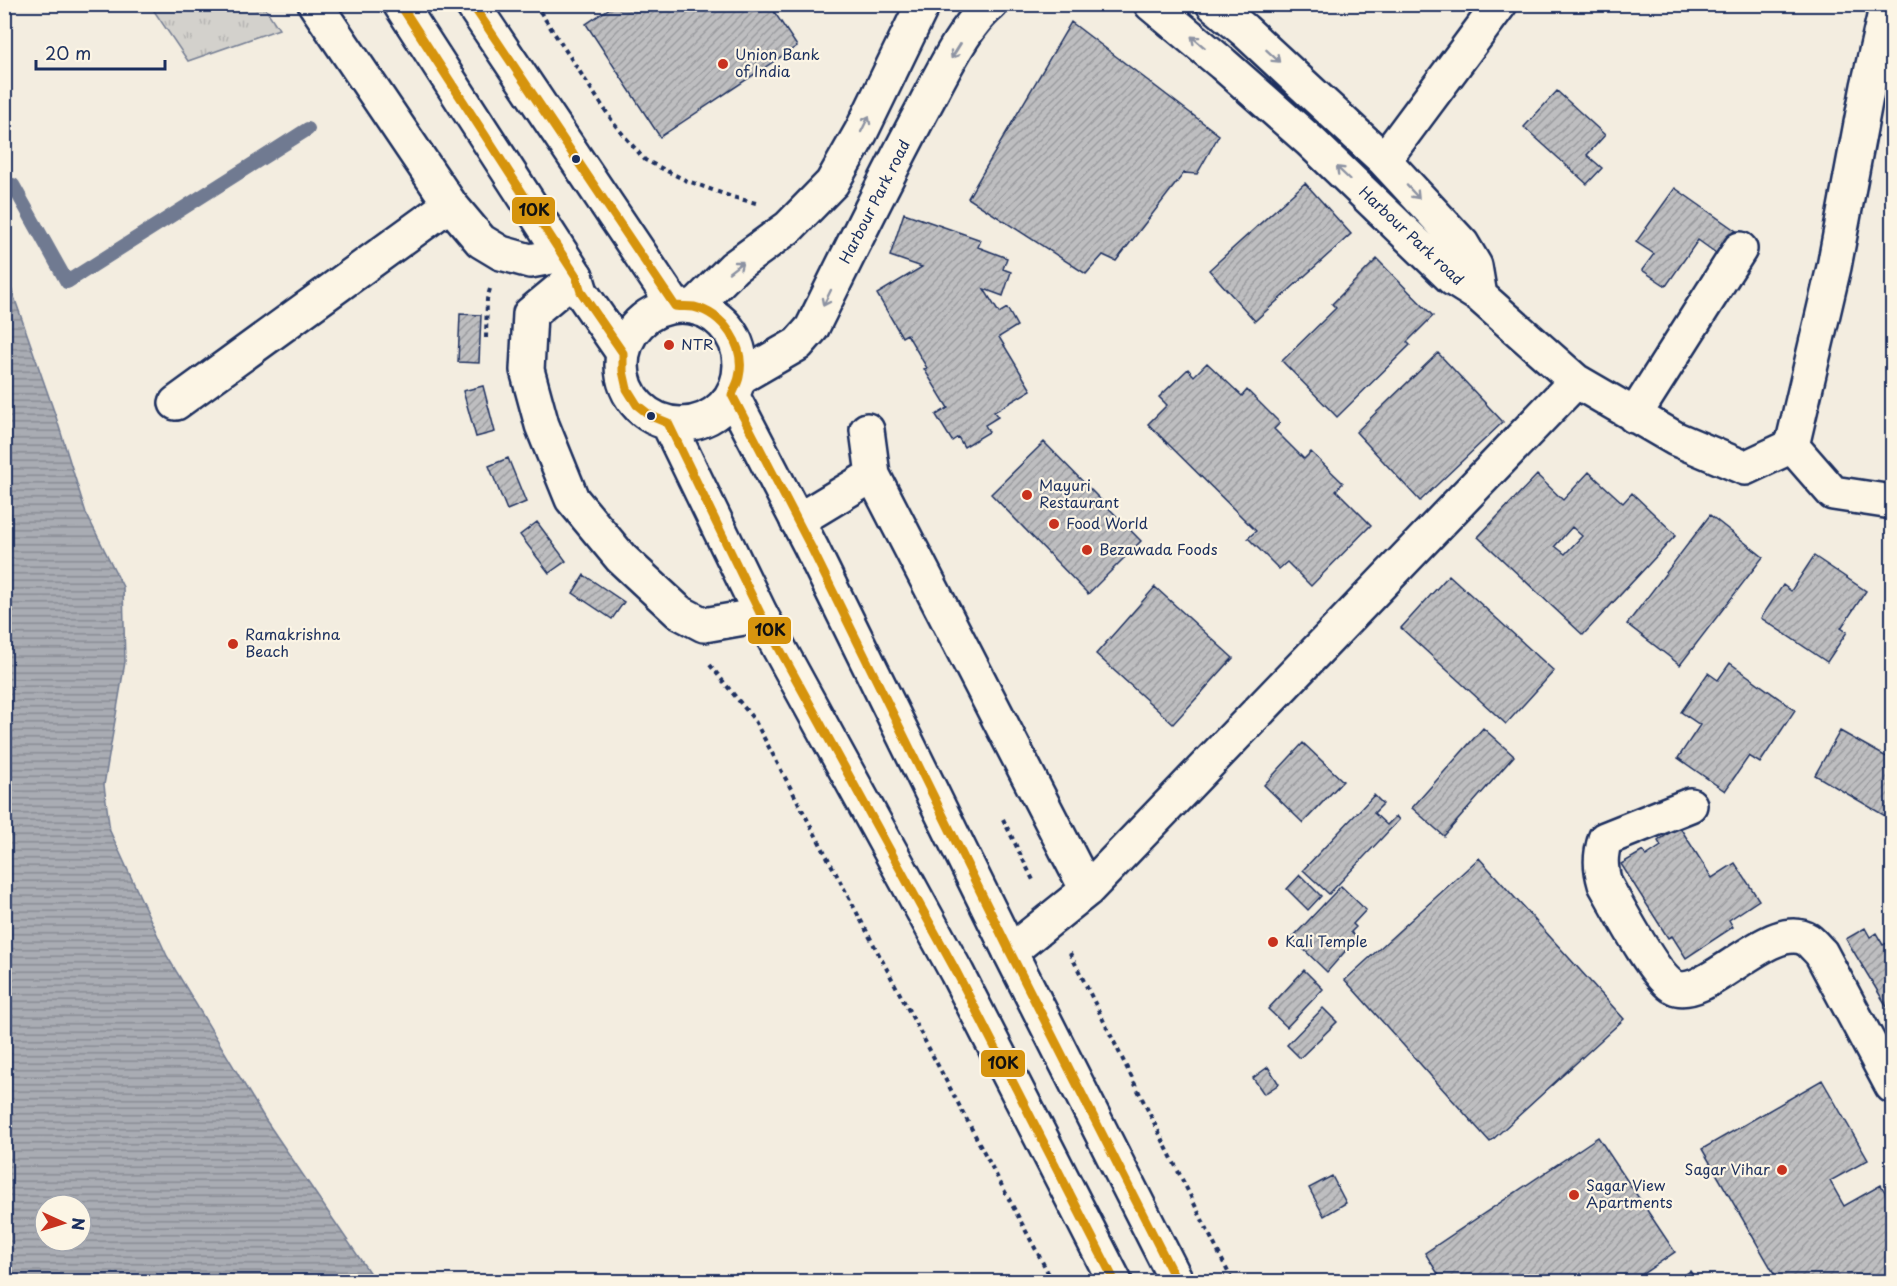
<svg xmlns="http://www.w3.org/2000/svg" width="1897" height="1286" viewBox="0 0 1897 1286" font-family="'Playpen Sans',sans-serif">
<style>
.park{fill:url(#park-tufts);stroke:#778095;stroke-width:1.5}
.water{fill:url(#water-rules);stroke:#707a91;stroke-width:1.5;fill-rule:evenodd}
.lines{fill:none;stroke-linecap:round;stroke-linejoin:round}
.stream{stroke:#707a91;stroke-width:14}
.building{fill:url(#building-hatch);stroke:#1b2f5e;stroke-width:1.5;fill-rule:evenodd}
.minor-casing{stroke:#1b2f5e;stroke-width:38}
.major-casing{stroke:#1b2f5e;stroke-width:38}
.path{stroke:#1b2f5e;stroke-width:4;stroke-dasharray:4.5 4.5;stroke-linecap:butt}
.minor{stroke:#fcf5e5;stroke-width:33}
.major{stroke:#fcf5e5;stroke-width:33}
.bus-1-casing{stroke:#fcf5e5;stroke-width:14}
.bus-1{stroke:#d6940e;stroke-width:9}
.oneway{stroke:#8c92a2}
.poi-dot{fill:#c8321e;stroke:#fcf5e5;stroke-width:2}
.bus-dot{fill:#1b2f5e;stroke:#fcf5e5;stroke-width:2}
.labels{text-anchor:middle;stroke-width:4.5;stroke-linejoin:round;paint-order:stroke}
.poi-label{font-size:15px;fill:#1b2f5e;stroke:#fcf5e5;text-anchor:start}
.street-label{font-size:15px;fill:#1b2f5e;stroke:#fcf5e5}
.line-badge{stroke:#fcf5e5;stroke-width:2}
.pale-badge-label{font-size:16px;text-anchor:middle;font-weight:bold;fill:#111}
</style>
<defs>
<pattern id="park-tufts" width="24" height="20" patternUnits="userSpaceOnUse" patternTransform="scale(1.5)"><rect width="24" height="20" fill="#d3d1cc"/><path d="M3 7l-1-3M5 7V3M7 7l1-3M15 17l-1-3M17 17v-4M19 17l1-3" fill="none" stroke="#b5b4b2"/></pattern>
<pattern id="water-rules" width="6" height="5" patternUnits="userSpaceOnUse" patternTransform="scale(1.5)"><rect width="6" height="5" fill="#a9acb3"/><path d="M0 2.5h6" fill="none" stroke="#898c95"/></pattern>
<pattern id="building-hatch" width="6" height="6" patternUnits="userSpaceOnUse" patternTransform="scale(1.5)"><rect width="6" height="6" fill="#bebec0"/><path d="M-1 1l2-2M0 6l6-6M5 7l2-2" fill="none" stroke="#9a9b9f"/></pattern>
</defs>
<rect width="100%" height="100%" fill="#f3ede0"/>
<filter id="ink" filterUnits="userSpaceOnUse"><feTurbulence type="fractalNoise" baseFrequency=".0167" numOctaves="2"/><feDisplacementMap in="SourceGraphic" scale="12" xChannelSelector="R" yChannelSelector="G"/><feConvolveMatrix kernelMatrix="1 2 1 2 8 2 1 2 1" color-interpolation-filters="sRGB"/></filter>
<g filter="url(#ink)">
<!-- park -->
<path class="park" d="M 150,5 L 263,5 L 279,29 L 188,61 Z"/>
<!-- water -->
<path class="water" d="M 4,268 L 56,417 L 86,513 L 123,587 L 125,662 L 104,785 L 110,831 L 167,956 L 265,1119 L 375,1281 L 5,1281 ZM 45,1205 L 81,1205 L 81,1241 L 45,1241 Z"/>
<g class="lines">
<!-- stream -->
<path class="stream" d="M 13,185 L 67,282 L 308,129"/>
</g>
<!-- building -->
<path class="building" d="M 616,4 L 769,4 L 797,46 L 660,137 L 586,24 Z
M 1071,22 L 1219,135 L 1197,174 L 1184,173 L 1116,261 L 1103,255 L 1086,274 L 968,198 Z
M 1557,91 L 1605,135 L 1587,155 L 1602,168 L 1587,184 L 1524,127 Z
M 1305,183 L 1351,234 L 1255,321 L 1209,270 Z
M 1675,188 L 1739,233 L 1723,258 L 1698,240 L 1666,286 L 1642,270 L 1654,254 L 1636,242 Z
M 904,213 L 981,240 L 978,247 L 1007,258 L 1003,269 L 1011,272 L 1003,296 L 984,289 L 999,313 L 1007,308 L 1017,326 L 999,337 L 1031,390 L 994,412 L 998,417 L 985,425 L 989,432 L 964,447 L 958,437 L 952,441 L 936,415 L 948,408 L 924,369 L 927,368 L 907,334 L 902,337 L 877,294 L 922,267 L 890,256 Z
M 1377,259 L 1433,316 L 1407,342 L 1410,345 L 1337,417 L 1282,361 L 1336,308 L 1332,304 Z
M 460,314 L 481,315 L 479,363 L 458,362 Z
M 1438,353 L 1503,422 L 1420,501 L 1356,432 Z
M 1207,363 L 1242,396 L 1247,390 L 1280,423 L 1274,429 L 1304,459 L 1311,452 L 1343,483 L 1336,490 L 1371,525 L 1311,586 L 1287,562 L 1279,569 L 1248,538 L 1256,531 L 1148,424 L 1167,405 L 1159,397 L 1188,369 L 1194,376 Z
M 483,386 L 495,432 L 476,437 L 463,391 Z
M 1044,442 L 1141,541 L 1088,594 L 991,494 Z
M 508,458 L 526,502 L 507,510 L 489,466 Z
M 1589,472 L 1623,503 L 1632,493 L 1676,535 L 1583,635 L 1478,537 L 1537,475 L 1563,500 ZM 1572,527 L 1582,536 L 1565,554 L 1555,546 Z
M 1710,515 L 1763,557 L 1680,665 L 1627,624 Z
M 537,522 L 566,561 L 549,573 L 520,535 Z
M 1814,556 L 1866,591 L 1841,628 L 1847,632 L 1827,662 L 1761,618 L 1783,585 L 1791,591 Z
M 584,575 L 624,602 L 612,619 L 573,593 Z
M 1449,575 L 1554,671 L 1506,724 L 1401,628 Z
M 1155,587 L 1233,658 L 1173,724 L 1096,654 Z
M 1730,663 L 1795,710 L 1760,763 L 1749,756 L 1725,791 L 1678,758 L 1700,725 L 1681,712 L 1708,673 L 1718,680 Z
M 1483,728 L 1514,756 L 1444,836 L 1412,808 Z
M 1840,731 L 1892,760 L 1892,820 L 1815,775 Z
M 1303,743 L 1343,781 L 1303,823 L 1264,785 Z
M 1374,795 L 1383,804 L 1374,813 L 1387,825 L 1396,816 L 1399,820 L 1329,894 L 1303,870 Z
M 1679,826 L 1712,878 L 1735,863 L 1759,900 L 1729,920 L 1733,927 L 1686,958 L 1672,936 L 1668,938 L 1621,864 L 1643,851 L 1646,856 L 1661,846 L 1658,841 Z
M 1479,858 L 1624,1019 L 1490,1142 L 1345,980 Z
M 1300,875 L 1321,896 L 1308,910 L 1287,889 Z
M 1341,886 L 1366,910 L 1353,924 L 1356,927 L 1351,932 L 1357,938 L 1327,972 L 1292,938 Z
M 1865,928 L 1870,937 L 1876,933 L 1883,945 L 1887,943 L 1892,952 L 1892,1015 L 1846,939 Z
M 1304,970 L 1323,989 L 1287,1027 L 1268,1009 Z
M 1323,1008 L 1337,1022 L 1300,1058 L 1287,1045 Z
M 1268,1067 L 1279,1084 L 1264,1094 L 1253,1078 Z
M 1822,1080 L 1868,1160 L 1830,1181 L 1844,1206 L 1881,1185 L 1892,1205 L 1892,1276 L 1883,1282 L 1779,1282 L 1702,1149 Z
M 1598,1137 L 1675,1252 L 1631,1282 L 1443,1282 L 1425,1253 Z
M 1332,1176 L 1346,1203 L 1324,1216 L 1309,1188 Z
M 1690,1271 L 1698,1282 L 1675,1282 Z"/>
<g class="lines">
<!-- minor casing -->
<g class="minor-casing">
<path id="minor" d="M 315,4 L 450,204 L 481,241 L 501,253 L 530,261 L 562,255
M 1151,4 L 1223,64 L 1310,141 L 1453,279 L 1480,296 L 1576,381 L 1676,439 L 1745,468 L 1792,446 L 1833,493 L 1892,502
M 1213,4 L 1244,30 L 1384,160 L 1462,244 L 1475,266 L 1480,296
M 1384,160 L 1500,4
M 576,276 L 530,314 L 527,370 L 542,425 L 572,499 L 621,558 L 679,612 L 704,625 L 761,615
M 694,307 L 734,267 L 789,227 L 832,183 L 861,132 L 923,4
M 739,378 L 798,344 L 812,328 C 849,253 886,177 926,103 C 942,73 965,25 991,4
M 176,403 L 450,204
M 1634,416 L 1740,249
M 867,430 L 873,475
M 1792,446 L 1834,267 L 1868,86 L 1887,4
M 797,521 L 873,475 L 1087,890
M 1690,805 L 1605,839 C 1600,856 1600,867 1605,884 C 1617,905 1656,979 1674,987 C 1706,1002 1771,917 1808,940 C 1812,943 1817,949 1821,953 L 1892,1086
M 1010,952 L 1087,890 L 1576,381"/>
</g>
<!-- major casing -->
<g class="major-casing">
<path id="major" d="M 400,4 L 576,276 L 581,292 L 623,353
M 472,4 L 675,306
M622 365a59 59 0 1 1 118 0a59 59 0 1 1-118 0Z
M 732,395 L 811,547 L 1010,952 L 1177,1282
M 668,423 L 761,615 L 957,973 L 1115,1282"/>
</g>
<!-- path -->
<path class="path" d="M 535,4 L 615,125 L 645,160 L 685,180 L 732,197 L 756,203
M 486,338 L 487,299 L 490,289
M 710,665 L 755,721 L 1053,1282
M 1003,819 L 1034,882
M 1070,953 L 1233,1282"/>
<!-- minor -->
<use href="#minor" class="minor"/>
<!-- major -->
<use href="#major" class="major"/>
<!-- bus-1 casing -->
<g class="bus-1-casing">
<path id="bus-1" d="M 400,4 L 576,276 L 581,292 L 623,353 L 623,371 L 627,389 L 637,405 L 651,416 L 668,423 L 761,615 L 957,973 L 1115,1282
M 472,4 L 675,306 C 681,307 688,306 694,307 C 724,314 746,347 739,377 C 738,383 734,389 732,395 L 811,547 L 1010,952 L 1177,1282"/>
</g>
<!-- bus-1 -->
<use href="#bus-1" class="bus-1"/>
</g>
<!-- one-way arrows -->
<defs><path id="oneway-shaft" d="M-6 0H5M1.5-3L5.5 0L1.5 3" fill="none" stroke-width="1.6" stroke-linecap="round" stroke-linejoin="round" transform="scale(1.5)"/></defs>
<g class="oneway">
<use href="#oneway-shaft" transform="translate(1198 42) rotate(-140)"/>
<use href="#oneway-shaft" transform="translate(956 51) rotate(122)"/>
<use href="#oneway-shaft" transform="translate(1273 56) rotate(43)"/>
<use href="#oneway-shaft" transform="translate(865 124) rotate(-64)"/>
<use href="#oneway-shaft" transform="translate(1343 173) rotate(-136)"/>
<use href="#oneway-shaft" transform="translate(1413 192) rotate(47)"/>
<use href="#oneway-shaft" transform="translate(736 267) rotate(-38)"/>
<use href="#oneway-shaft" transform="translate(827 298) rotate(116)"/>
</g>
</g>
<!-- markers -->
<g class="poi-dot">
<circle cx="723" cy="64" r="6"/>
<circle cx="669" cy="345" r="6"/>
<circle cx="1027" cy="495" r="6"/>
<circle cx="1054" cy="524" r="6"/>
<circle cx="1087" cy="550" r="6"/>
<circle cx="233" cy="644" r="6"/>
<circle cx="1273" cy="942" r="6"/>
<circle cx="1782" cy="1170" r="6"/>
<circle cx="1574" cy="1195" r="6"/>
</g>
<g class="bus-dot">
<circle cx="576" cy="159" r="5"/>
<circle cx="651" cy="416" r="5"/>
</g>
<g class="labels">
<!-- poi labels -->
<g class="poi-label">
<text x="735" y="60">Union Bank<tspan x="735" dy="17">of India</tspan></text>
<text x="681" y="350">NTR</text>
<text x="1039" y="491">Mayuri<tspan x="1039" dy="17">Restaurant</tspan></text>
<text x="1066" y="529">Food World</text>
<text x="1099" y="555">Bezawada Foods</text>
<text x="245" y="640">Ramakrishna<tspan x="245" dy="17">Beach</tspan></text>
<text x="1285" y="947">Kali Temple</text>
<text x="1770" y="1175" text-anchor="end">Sagar Vihar</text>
<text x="1586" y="1191">Sagar View<tspan x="1586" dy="17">Apartments</tspan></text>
</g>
<!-- street labels -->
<g class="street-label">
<text transform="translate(875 202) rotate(-63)" y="5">Harbour Park road</text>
<text transform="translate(1411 236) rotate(43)" y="5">Harbour Park road</text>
</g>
</g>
<g class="line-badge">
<rect x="511" y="196" width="45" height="29" rx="6" fill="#d6940e"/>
<rect x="747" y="616" width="45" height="29" rx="6" fill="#d6940e"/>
<rect x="980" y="1049" width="46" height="29" rx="6" fill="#d6940e"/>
</g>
<g class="pale-badge-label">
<text x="534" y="216">10K</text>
<text x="770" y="636">10K</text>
<text x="1003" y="1069">10K</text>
</g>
<!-- margin -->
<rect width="1897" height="1286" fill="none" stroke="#fcf5e5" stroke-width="24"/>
<rect x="12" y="12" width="1873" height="1262" fill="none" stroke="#1b2f5e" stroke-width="2" filter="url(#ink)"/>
<!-- north arrow -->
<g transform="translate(63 1223) rotate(94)"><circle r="28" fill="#fcf5e5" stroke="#a2a6af" stroke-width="1.5"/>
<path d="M0-4.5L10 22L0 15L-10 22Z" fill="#c8321e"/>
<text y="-9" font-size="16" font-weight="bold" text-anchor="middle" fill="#1b2f5e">N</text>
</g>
<!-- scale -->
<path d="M36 60v9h129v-9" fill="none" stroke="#1b2f5e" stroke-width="3"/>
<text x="45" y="60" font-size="18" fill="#1b2f5e" stroke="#fcf5e5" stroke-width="4.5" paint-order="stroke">20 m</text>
</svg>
